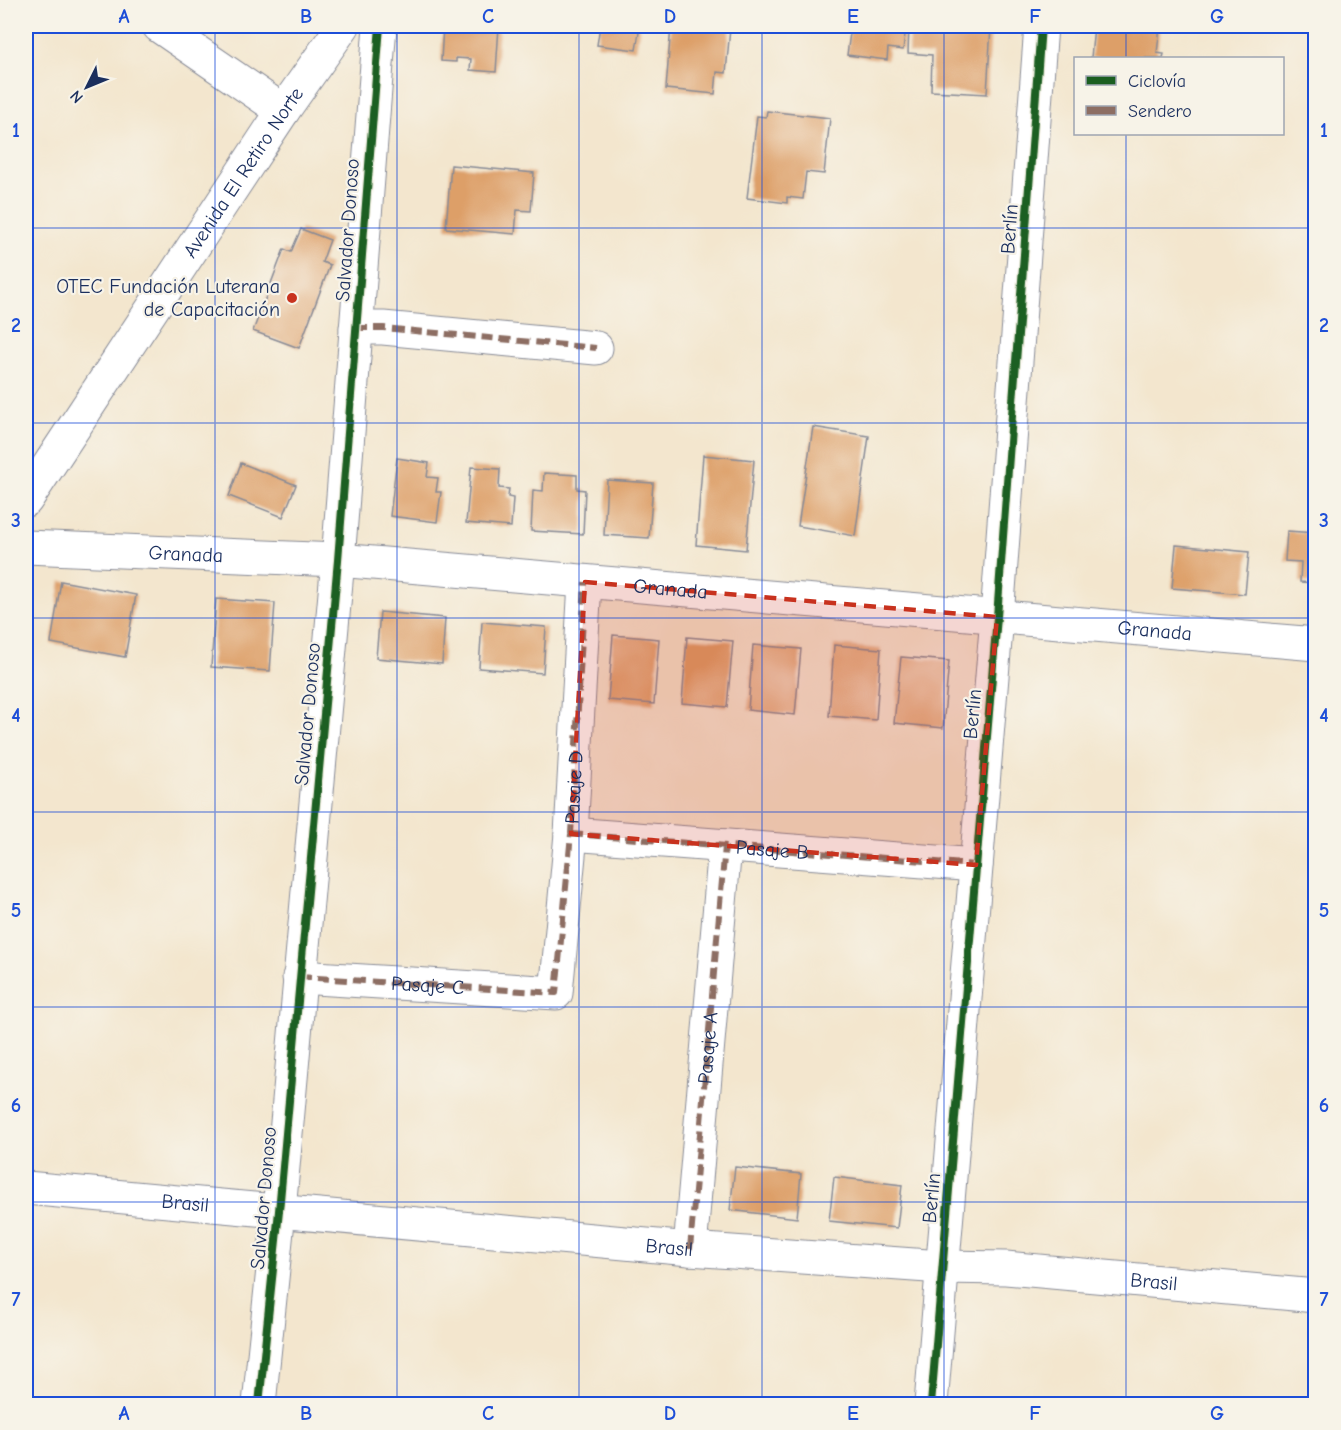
<svg xmlns="http://www.w3.org/2000/svg" width="1341" height="1430" viewBox="0 0 1341 1430" font-family="'Comic Neue',sans-serif">
<style>
.building{fill:#dd9f68}
.lines{fill:none;stroke-linecap:round;stroke-linejoin:round}
.minor-casing{stroke:#878a96;stroke-width:35}
.minor{stroke:#fff;stroke-width:33}
.quiet{stroke:#8d6e63;stroke-width:6;stroke-dasharray:12 6;stroke-linecap:butt}
.cycleway-casing{stroke:#f7f3e8;stroke-width:11}
.cycleway{stroke:#1b5e20;stroke-width:8}
.marked{fill:#c8321e;fill-opacity:0.2;stroke:#c8321e;stroke-width:4.5;stroke-dasharray:12 8;stroke-linejoin:round}
.grid{fill:none;stroke:#1d4ed8;stroke-width:1.5;stroke-opacity:0.55}
.poi-dot{fill:#c8321e;stroke:#f7f3e8;stroke-width:2}
.labels{text-anchor:middle;stroke-width:4.5;stroke-linejoin:round;paint-order:stroke}
.street-label{font-size:20px;fill:#1b2f5e;stroke:#f7f3e8}
.poi-label{font-size:20px;fill:#1b2f5e;stroke:#f7f3e8;text-anchor:end}
.neatline{fill:none;stroke:#1d4ed8;stroke-width:2}
.grid-label{font-size:20px;text-anchor:middle;font-weight:bold;fill:#1d4ed8}
</style>
<rect width="100%" height="100%" fill="#f7f3e8"/>
<filter id="ink" filterUnits="userSpaceOnUse"><feTurbulence type="fractalNoise" baseFrequency=".0167" numOctaves="2"/><feDisplacementMap in="SourceGraphic" scale="12" xChannelSelector="R" yChannelSelector="G"/><feConvolveMatrix kernelMatrix="1 2 1 2 8 2 1 2 1" color-interpolation-filters="sRGB"/></filter>
<filter id="wash" filterUnits="userSpaceOnUse"><feTurbulence type="fractalNoise" baseFrequency=".008" numOctaves="4" result="noise"/><feDisplacementMap in="SourceGraphic" scale="24" xChannelSelector="R" yChannelSelector="G"/><feGaussianBlur stdDeviation="1.35" result="paint"/><feColorMatrix in="noise" values="0 0 0 0 0 0 0 0 0 0 0 0 0 0 0 0 0 1.4 0 .05"/><feComposite in="paint" operator="in"/></filter>
<g filter="url(#wash)">
<rect width="100%" height="100%" fill="#f3e6ce"/>
<g id="blocks">
<!-- building -->
<path class="building" d="M 443,26 L 499,26 L 496,72 L 470,70 L 471,59 L 456,58 L 456,62 L 441,61 Z
M 600,26 L 640,26 L 636,50 L 597,45 Z
M 671,26 L 694,26 L 730,28 L 726,73 L 717,72 L 715,94 L 666,89 Z
M 851,26 L 906,26 L 903,50 L 888,48 L 887,60 L 847,55 Z
M 909,26 L 991,26 L 987,94 L 931,91 L 932,55 L 908,53 Z
M 1094,26 L 1160,26 L 1157,53 L 1164,54 L 1163,58 L 1091,58 Z
M 767,111 L 830,118 L 824,174 L 806,172 L 803,199 L 787,197 L 787,203 L 747,198 L 757,116 L 766,117 Z
M 451,165 L 534,173 L 531,211 L 517,210 L 515,234 L 446,228 Z
M 301,229 L 330,240 L 322,262 L 330,265 L 299,348 L 253,331 L 284,249 L 291,252 Z
M 813,427 L 869,436 L 855,536 L 798,526 Z
M 703,455 L 754,460 L 746,550 L 696,545 Z
M 397,458 L 429,463 L 427,477 L 438,478 L 436,492 L 441,492 L 437,522 L 390,516 Z
M 241,463 L 296,485 L 283,517 L 229,496 Z
M 471,467 L 500,469 L 499,488 L 509,489 L 508,497 L 513,498 L 511,527 L 466,523 Z
M 544,473 L 577,475 L 577,489 L 585,490 L 583,534 L 531,531 L 533,490 L 543,491 Z
M 607,480 L 653,483 L 649,538 L 604,535 Z
M 1287,531 L 1316,533 L 1316,583 L 1300,582 L 1301,562 L 1285,561 Z
M 1176,545 L 1249,552 L 1245,594 L 1172,588 Z
M 61,581 L 136,595 L 125,657 L 51,643 Z
M 216,599 L 275,603 L 270,671 L 211,667 Z
M 380,612 L 445,618 L 442,664 L 376,658 Z
M 482,622 L 546,627 L 543,673 L 479,668 Z
M 613,635 L 659,639 L 654,704 L 608,700 Z
M 687,637 L 733,641 L 727,707 L 682,703 Z
M 753,645 L 801,649 L 795,715 L 748,710 Z
M 834,645 L 881,649 L 876,720 L 829,716 Z
M 901,657 L 949,661 L 943,728 L 894,723 Z
M 735,1167 L 801,1174 L 797,1218 L 730,1210 Z
M 834,1177 L 902,1185 L 897,1228 L 829,1221 Z"/>
</g>
</g>
<g filter="url(#ink)">
<use href="#blocks" fill-opacity="0" stroke="#878a96" stroke-width="1.5"/>
<g class="lines">
<!-- minor casing -->
<g class="minor-casing">
<g id="minor">
<path d="M 159,26 L 283,111"/>
<path d="M 356,328 L 383,328 L 596,348"/>
<path id="s1" d="M 26,500 L 283,111 L 343,26"/>
<path id="s2" d="M 26,547 L 338,560 L 1316,644"/>
<path id="s3" d="M 571,834 L 976,865"/>
<path id="s4" d="M 299,977 L 556,993 L 571,834 L 585,582"/>
<path id="s5" d="M 26,1188 L 690,1249 L 942,1267 L 1006,1268 L 1316,1296"/>
<path id="s6" d="M 690,1249 L 725,846"/>
<path d="M 259,1404 L 279,1211 L 338,560 L 380,26"/>
<path d="M 931,1404 L 997,617 L 1041,26"/>
</g>
</g>
<!-- minor -->
<use href="#minor" class="minor"/>
<!-- quiet -->
<path class="quiet" d="M 356,328 L 383,328 L 596,348
M 571,834 L 976,865
M 299,977 L 556,993 L 571,834 L 585,582
M 690,1249 L 725,846"/>
<!-- cycleway casing -->
<g class="cycleway-casing">
<path id="cycleway" d="M 259,1404 L 279,1211 L 338,560 L 380,26
M 931,1404 L 997,617 L 1041,26"/>
</g>
<!-- cycleway -->
<use href="#cycleway" class="cycleway"/>
</g>
</g>
<!-- marked area -->
<path class="marked" d="M 585,582 L 997,617 L 976,865 L 571,834 Z"/>
<!-- grid -->
<path class="grid" d="M 215,26 L 215,1404M 397,26 L 397,1404M 579,26 L 579,1404M 762,26 L 762,1404M 944,26 L 944,1404M 1126,26 L 1126,58M 1126,134 L 1126,1404M 26,228 L 1316,228M 26,423 L 1316,423M 26,618 L 1316,618M 26,812 L 1316,812M 26,1007 L 1316,1007M 26,1202 L 1316,1202"/>
<!-- markers -->
<circle class="poi-dot" cx="292" cy="298" r="6"/>
<g class="labels">
<!-- street labels -->
<g class="street-label">
<text dy="7" stroke="none"><textPath href="#s1" startOffset="393">Avenida El Retiro Norte</textPath></text>
<text transform="translate(1009 229) rotate(-86)" y="7">Berlín</text>
<text transform="translate(347 230) rotate(-86)" y="7">Salvador Donoso</text>
<text dy="7" stroke="none"><textPath href="#s2" startOffset="160">Granada</textPath></text>
<text dy="7" stroke="none"><textPath href="#s2" startOffset="646">Granada</textPath></text>
<text dy="7" stroke="none"><textPath href="#s2" startOffset="1132">Granada</textPath></text>
<text transform="translate(307 714) rotate(-85)" y="7">Salvador Donoso</text>
<text transform="translate(972 714) rotate(-85)" y="7">Berlín</text>
<text dy="7" stroke="none"><textPath href="#s4" startOffset="464">Pasaje D</textPath></text>
<text dy="7" stroke="none"><textPath href="#s3" startOffset="202">Pasaje B</textPath></text>
<text dy="7" stroke="none"><textPath href="#s4" startOffset="129">Pasaje C</textPath></text>
<text dy="7" stroke="none"><textPath href="#s6" startOffset="202">Pasaje A</textPath></text>
<text transform="translate(263 1198) rotate(-85)" y="7">Salvador Donoso</text>
<text transform="translate(931 1198) rotate(-85)" y="7">Berlín</text>
<text dy="7" stroke="none"><textPath href="#s5" startOffset="160">Brasil</textPath></text>
<text dy="7" stroke="none"><textPath href="#s5" startOffset="646">Brasil</textPath></text>
<text dy="7" stroke="none"><textPath href="#s5" startOffset="1132">Brasil</textPath></text>
</g>
<!-- poi labels -->
<g class="poi-label">
<text x="280" y="293">OTEC Fundación Luterana<tspan x="280" dy="23">de Capacitación</tspan></text>
</g>
</g>
<!-- margin -->
<rect width="1341" height="1430" fill="none" stroke="#f7f3e8" stroke-width="66"/>
<!-- legend -->
<rect x="1074" y="57" width="210" height="78" fill="#f7f3e8" stroke="#9fa5b1" stroke-width="1.5"/>
<rect x="1086" y="76" width="30" height="9" fill="#1b5e20" stroke="#9fa5b1" stroke-width="1.5"/>
<text x="1128" y="87" font-size="18" fill="#1b2f5e">Ciclovía</text>
<rect x="1086" y="106" width="30" height="9" fill="#8d6e63" stroke="#9fa5b1" stroke-width="1.5"/>
<text x="1128" y="117" font-size="18" fill="#1b2f5e">Sendero</text>
<!-- north arrow -->
<g transform="translate(87 87) rotate(227)" stroke="#f7f3e8" stroke-width="4.5" paint-order="stroke">
<path d="M0-4.5L10 22L0 15L-10 22Z" fill="#1b2f5e"/>
<text y="-9" font-size="16" font-weight="bold" text-anchor="middle" fill="#1b2f5e">N</text>
</g>
<rect x="33" y="33" width="1275" height="1364" class="neatline"/>
<g class="grid-label">
<text x="124" y="23">A</text>
<text x="306" y="23">B</text>
<text x="488" y="23">C</text>
<text x="670" y="23">D</text>
<text x="853" y="23">E</text>
<text x="1035" y="23">F</text>
<text x="1217" y="23">G</text>
<text x="16" y="137">1</text>
<text x="1324" y="137">1</text>
<text x="16" y="332">2</text>
<text x="1324" y="332">2</text>
<text x="16" y="527">3</text>
<text x="1324" y="527">3</text>
<text x="16" y="722">4</text>
<text x="1324" y="722">4</text>
<text x="16" y="917">5</text>
<text x="1324" y="917">5</text>
<text x="16" y="1112">6</text>
<text x="1324" y="1112">6</text>
<text x="16" y="1306">7</text>
<text x="1324" y="1306">7</text>
<text x="124" y="1420">A</text>
<text x="306" y="1420">B</text>
<text x="488" y="1420">C</text>
<text x="670" y="1420">D</text>
<text x="853" y="1420">E</text>
<text x="1035" y="1420">F</text>
<text x="1217" y="1420">G</text>
</g>
</svg>
